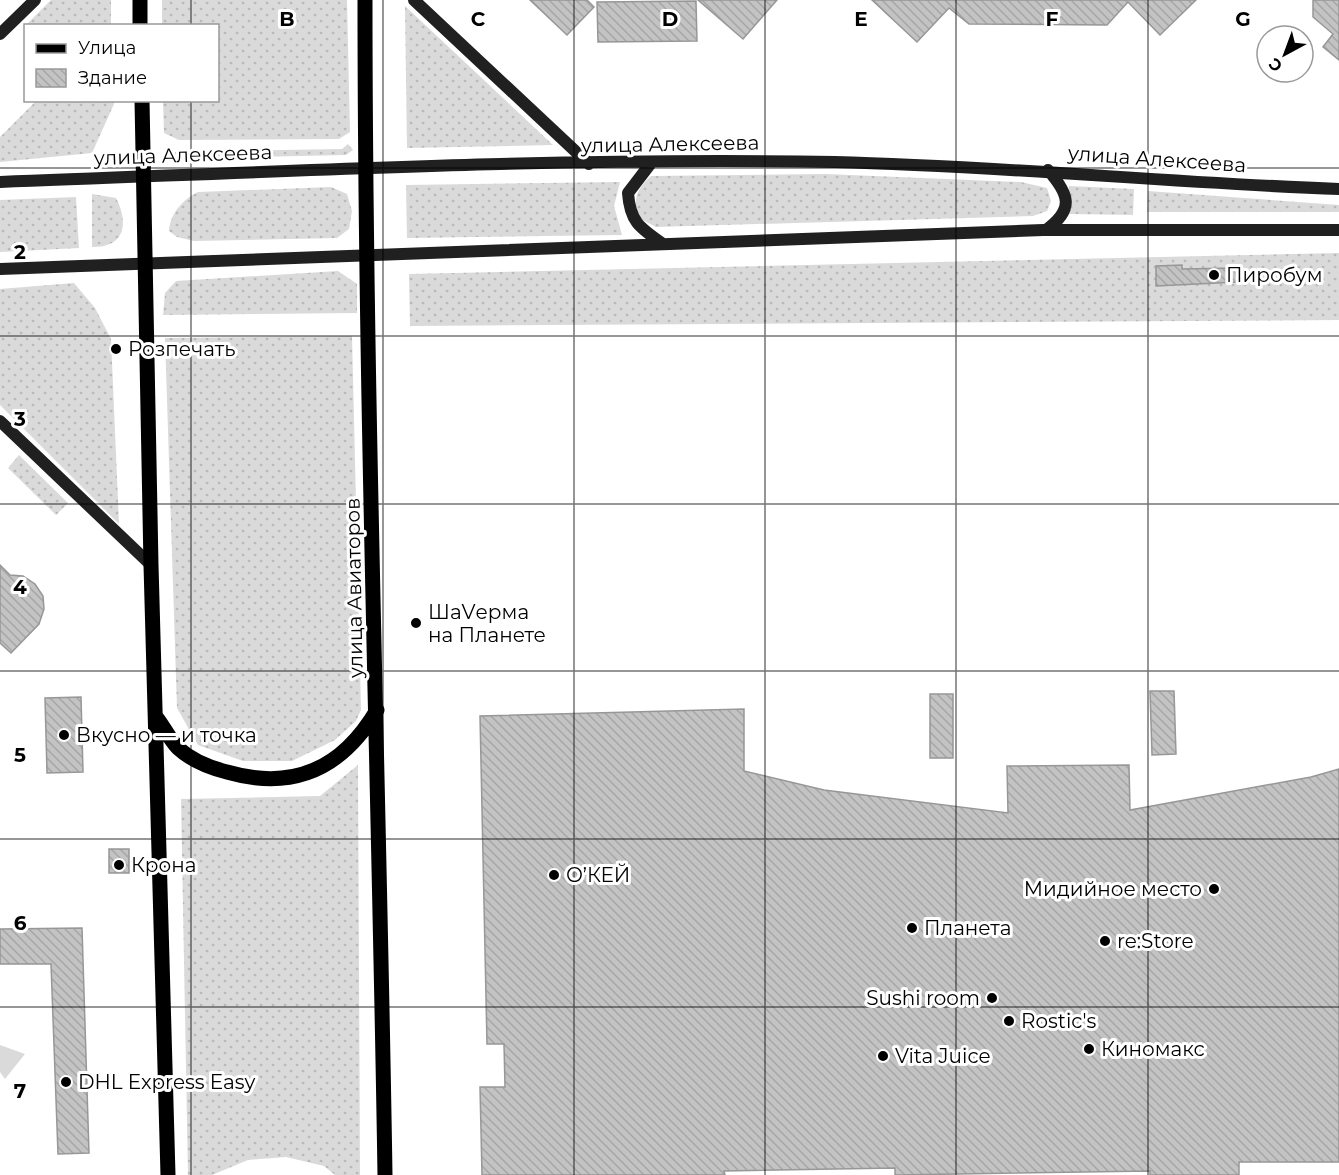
<svg xmlns="http://www.w3.org/2000/svg" width="1339" height="1175" viewBox="0 0 1339 1175" font-family="Montserrat,sans-serif">
<style>
.grass{fill:url(#grass-dots)}
.park{fill:#dadada}
.building{fill:url(#building-back-hatch);stroke:#979797;stroke-width:1.5}
.lines{fill:none;stroke-linecap:round;stroke-linejoin:round}
.secondary{stroke:#202020;stroke-width:12}
.primary{stroke:#000;stroke-width:15}
.grid{fill:none;stroke:#000;stroke-width:1.5;stroke-opacity:0.55}
.poi-dot{fill:#000;stroke:#fff;stroke-width:2}
.labels{text-anchor:middle;stroke-width:6;stroke-linejoin:round;paint-order:stroke}
.street-label{font-size:20px;fill:#000;stroke:#fff}
.poi-label{font-size:20px;fill:#000;stroke:#fff;text-anchor:start}
.grid-label{font-size:20px;text-anchor:middle;font-weight:bold;fill:#000;stroke:#fff;stroke-width:6;stroke-linejoin:round;paint-order:stroke}
</style>
<defs>
<pattern id="grass-dots" width="8" height="8" patternUnits="userSpaceOnUse" patternTransform="scale(1.5)"><rect width="8" height="8" fill="#dadada"/><path d="M2 2h.1M6 6h.1" fill="none" stroke="#b9b9b9" stroke-width="1.8" stroke-linecap="round"/></pattern>
<pattern id="building-back-hatch" width="6" height="6" patternUnits="userSpaceOnUse" patternTransform="scale(1.5)"><rect width="6" height="6" fill="#c3c3c3"/><path d="M-1 5l2 2M0 0l6 6M5-1l2 2" fill="none" stroke="#a6a6a6"/></pattern>
</defs>
<rect width="100%" height="100%" fill="#fff"/>
<!-- grass -->
<path class="grass" d="M 51,0 L 111,0 L 111,25 L 26,25 Z
M 162,0 L 347,0 L 350,132 L 339,139 L 179,140 L 164,133 L 163,101 L 218,100 L 218,26 L 162,25 Z
M 405,6 L 553,145 L 407,148 Z
M 37,100 L 114,100 L 114,104 L 92,153 L 0,162 L 0,137 Z
M 348,144 L 353,150 L 346,155 L 172,159 L 164,154 L 164,149 L 170,148 L 174,152 L 342,149 Z
M 826,174 L 1021,182 L 1047,188 L 1051,201 L 1047,211 L 1033,216 L 656,227 L 639,218 C 632,199 637,189 651,176 Z
M 620,182 L 614,206 L 622,235 L 407,238 L 406,185 Z
M 1069,186 L 1134,189 L 1133,215 L 1069,214 Z
M 331,187 L 347,194 L 352,211 L 349,229 L 337,238 L 194,241 L 177,237 L 169,231 C 170,214 183,199 198,192 Z
M 1148,191 L 1339,205 L 1339,212 L 1147,212 Z
M 92,194 L 116,198 C 129,223 125,248 92,247 Z
M 76,197 L 79,248 L 0,252 L 0,200 Z
M 1339,253 L 1339,320 L 410,326 L 409,274 Z
M 338,271 L 357,284 L 357,313 L 163,315 L 165,293 L 176,281 Z
M 74,283 L 95,308 L 111,339 L 119,524 L 0,405 L 0,289 Z
M 352,336 L 361,710 L 356,721 L 335,740 L 292,761 L 243,761 L 198,745 L 177,708 L 165,338 Z
M 19,455 L 68,503 L 56,515 L 8,468 Z
M 358,765 L 360,1175 L 335,1175 L 324,1166 L 286,1157 L 248,1160 L 212,1175 L 188,1175 L 181,799 L 320,796 Z"/>
<!-- park -->
<path class="park" d="M 0,1045 L 25,1054 L 5,1079 L 0,1072 Z"/>
<!-- building -->
<path class="building" d="M 530,0 L 587,0 L 594,7 L 567,35 Z
M 698,0 L 777,0 L 743,39 Z
M 872,0 L 1196,0 L 1160,35 L 1128,2 L 1107,25 L 969,24 L 949,8 L 917,42 Z
M 1313,0 L 1339,0 L 1339,60 L 1323,47 L 1333,34 L 1313,17 Z
M 696,1 L 697,41 L 598,42 L 597,2 Z
M 1182,265 L 1182,269 L 1236,268 L 1237,282 L 1156,286 L 1156,266 Z
M 0,565 L 10,575 L 23,576 L 35,584 L 43,596 L 44,609 L 39,624 L 11,653 L 0,643 Z
M 1150,691 L 1174,691 L 1176,754 L 1152,755 Z
M 930,694 L 953,694 L 953,758 L 930,758 Z
M 81,697 L 83,772 L 47,773 L 45,698 Z
M 744,709 L 744,771 L 824,790 L 1008,813 L 1007,766 L 1129,765 L 1130,810 L 1311,777 L 1339,769 L 1339,1162 L 1239,1162 L 1239,1175 L 1150,1175 L 1150,1171 L 895,1175 L 895,1168 L 724,1171 L 725,1175 L 482,1175 L 480,1087 L 505,1087 L 504,1044 L 487,1044 L 480,716 Z
M 109,849 L 129,849 L 129,873 L 109,873 Z
M 82,928 L 89,1153 L 58,1154 L 51,964 L 0,964 L 0,929 Z"/>
<g class="lines">
<!-- secondary -->
<path class="secondary" d="M 414,0 L 589,164
M 0,34 L 35,0
M 651,163 L 628,193 C 630,222 640,228 663,244
M 0,182 C 278,172 556,157 835,162 C 1003,166 1171,183 1339,189
M 1046,230 C 1075,209 1069,194 1048,170
M 0,269 L 1043,230 L 1339,230
M 0,421 L 151,565"/>
<!-- primary -->
<path class="primary" d="M 140,0 L 140,26
M 365,0 C 365,392 379,783 385,1175
M 142,100 L 151,565 L 168,1175
M 157,718 C 164,727 170,740 178,748 C 191,760 211,768 227,772 C 293,791 342,769 377,710"/>
</g>
<!-- grid -->
<path class="grid" d="M 191,0 L 191,26M 383,0 L 383,1175M 574,0 L 574,1175M 765,0 L 765,1175M 956,0 L 956,1175M 1148,0 L 1148,1175M 191,100 L 191,1175M 0,168 L 1339,168M 0,336 L 1339,336M 0,504 L 1339,504M 0,671 L 1339,671M 0,839 L 1339,839M 0,1007 L 1339,1007"/>
<!-- markers -->
<g class="poi-dot">
<circle cx="1214" cy="275" r="6"/>
<circle cx="116" cy="349" r="6"/>
<circle cx="416" cy="623" r="6"/>
<circle cx="64" cy="735" r="6"/>
<circle cx="119" cy="865" r="6"/>
<circle cx="554" cy="875" r="6"/>
<circle cx="1214" cy="889" r="6"/>
<circle cx="912" cy="928" r="6"/>
<circle cx="1105" cy="941" r="6"/>
<circle cx="992" cy="998" r="6"/>
<circle cx="1009" cy="1021" r="6"/>
<circle cx="1089" cy="1049" r="6"/>
<circle cx="883" cy="1056" r="6"/>
<circle cx="66" cy="1082" r="6"/>
</g>
<g class="labels">
<!-- street labels -->
<g class="street-label">
<text transform="translate(670 144) rotate(-1)" y="7">улица Алексеева</text>
<text transform="translate(183 155) rotate(-2)" y="7">улица Алексеева</text>
<text transform="translate(1157 159) rotate(4)" y="7">улица Алексеева</text>
<text transform="translate(354 588) rotate(-91)" y="7">улица Авиаторов</text>
</g>
<!-- poi labels -->
<g class="poi-label">
<text x="1226" y="282">Пиробум</text>
<text x="128" y="356">Розпечать</text>
<text x="428" y="619">ШаVерма<tspan x="428" dy="23">на Планете</tspan></text>
<text x="76" y="742">Вкусно — и точка</text>
<text x="131" y="872">Крона</text>
<text x="566" y="882">О’КЕЙ</text>
<text x="1202" y="896" text-anchor="end">Мидийное место</text>
<text x="924" y="935">Планета</text>
<text x="1117" y="948">re:Store</text>
<text x="980" y="1005" text-anchor="end">Sushi room</text>
<text x="1021" y="1028">Rostic's</text>
<text x="1101" y="1056">Киномакс</text>
<text x="895" y="1063">Vita Juice</text>
<text x="78" y="1089">DHL Express Easy</text>
</g>
</g>
<g class="grid-label">
<text x="287" y="26">B</text>
<text x="478" y="26">C</text>
<text x="670" y="26">D</text>
<text x="861" y="26">E</text>
<text x="1052" y="26">F</text>
<text x="1243" y="26">G</text>
<text x="20" y="259">2</text>
<text x="20" y="426">3</text>
<text x="20" y="594">4</text>
<text x="20" y="762">5</text>
<text x="20" y="930">6</text>
<text x="20" y="1098">7</text>
</g>
<!-- legend -->
<rect x="24" y="24" width="195" height="78" fill="#ffffff" stroke="#999999" stroke-width="1.5"/>
<rect x="36" y="44" width="30" height="9" fill="#000000" stroke="#999999" stroke-width="1.5"/>
<text x="78" y="54" font-size="18" fill="#000000">Улица</text>
<rect x="36" y="69" width="30" height="18" fill="url(#building-back-hatch)" stroke="#999999" stroke-width="1.5"/>
<text x="78" y="84" font-size="18" fill="#000000">Здание</text>
<!-- north arrow -->
<g transform="translate(1285 54) rotate(221)"><circle r="28" fill="#ffffff" stroke="#999999" stroke-width="1.5"/>
<path d="M0-4.5L10 22L0 15L-10 22Z" fill="#000000"/>
<text y="-9" font-size="16" font-weight="bold" text-anchor="middle" fill="#000000">С</text>
</g>
</svg>
